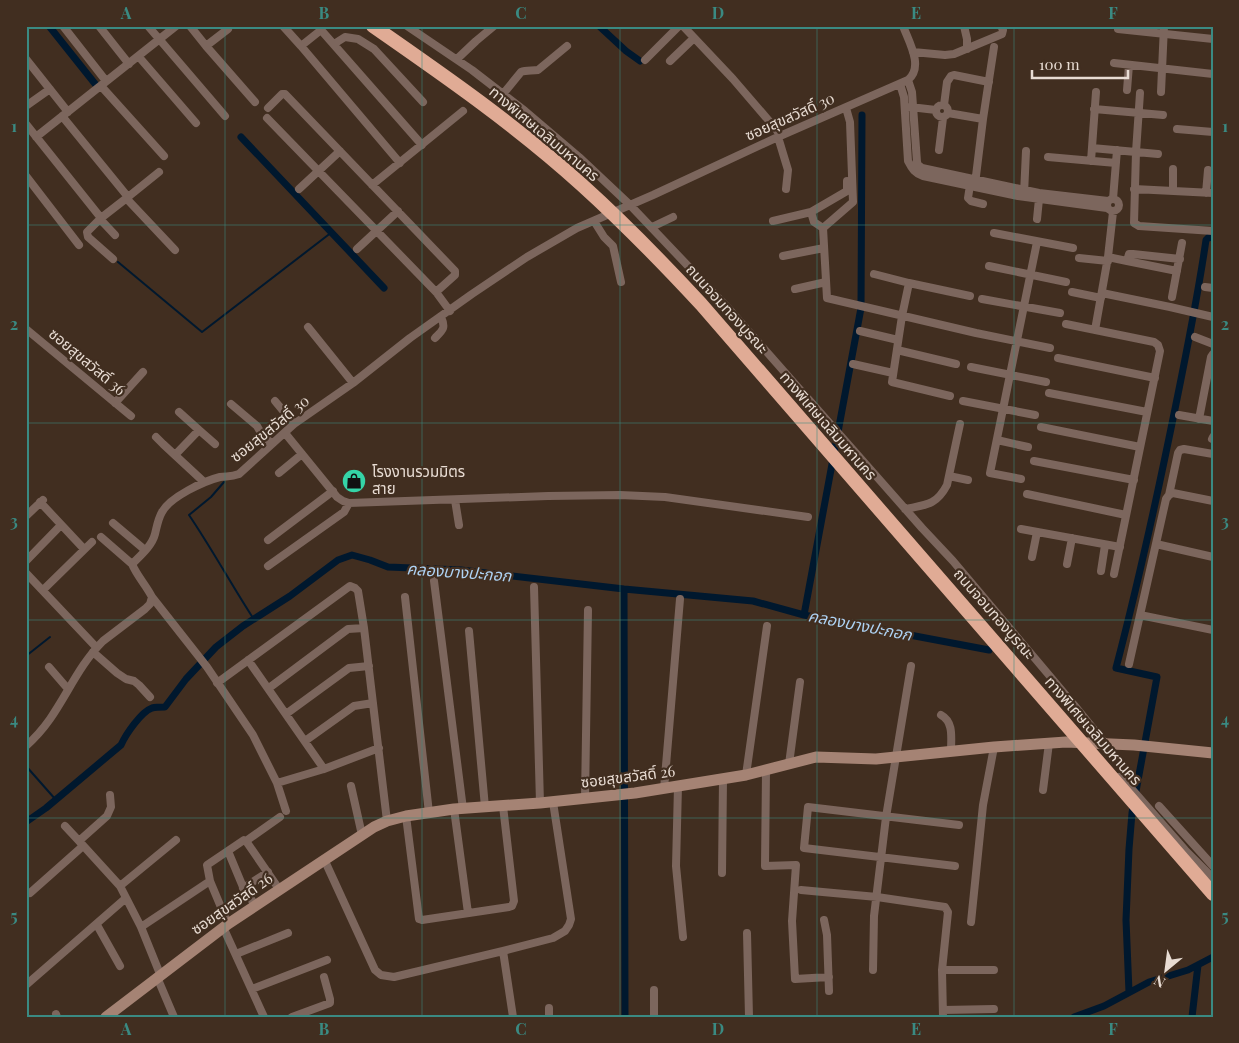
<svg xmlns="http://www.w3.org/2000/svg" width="1239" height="1043" viewBox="0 0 1239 1043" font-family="'Playfair Display','Noto Sans Thai',serif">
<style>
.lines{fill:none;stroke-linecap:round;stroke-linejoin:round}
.stream{stroke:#00182e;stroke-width:2}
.canal{stroke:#00182e;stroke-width:7}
.street{stroke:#7c665d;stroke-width:8}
.secondary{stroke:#a58374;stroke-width:11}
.highway{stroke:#e0ab95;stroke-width:14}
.grid{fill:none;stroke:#3a8a82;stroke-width:1;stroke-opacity:0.55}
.labels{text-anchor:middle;stroke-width:4.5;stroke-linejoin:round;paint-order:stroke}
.street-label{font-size:15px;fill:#e8dcd3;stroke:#412e20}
.poi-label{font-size:15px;fill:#e8dcd3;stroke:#412e20;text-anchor:start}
.water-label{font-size:16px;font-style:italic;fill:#aed2f3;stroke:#412e20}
.neatline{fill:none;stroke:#3a8a82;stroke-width:2}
.grid-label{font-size:16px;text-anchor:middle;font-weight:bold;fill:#3a8a82}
</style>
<rect width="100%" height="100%" fill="#412e20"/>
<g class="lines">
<!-- stream -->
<path class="stream" d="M 118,262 L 202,332 L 332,232
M 224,482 L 211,497 L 189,515 C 212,549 231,584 253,618
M 26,656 L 50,637
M 26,766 L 56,800"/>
<!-- canal -->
<path class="canal" d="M 49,26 L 96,85
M 599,26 L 626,51 L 640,61
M 241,137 L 384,288
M 624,589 L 625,1017
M 804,615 L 861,308 L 862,115
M 26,822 L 46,808 L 121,745 C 126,734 141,712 152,708 C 156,707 161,707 165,707 L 186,679 L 216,647 L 243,626 L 290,596 L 338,560 L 352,555 L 370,560 L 388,567 L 461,570 L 624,589 L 753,601 L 804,615 L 989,650
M 1129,992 L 1126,920 L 1129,849 L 1132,813 L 1157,677 L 1116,668 C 1139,580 1158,493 1176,404 C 1187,350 1198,295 1206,240 L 1209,237 L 1213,238
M 1074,1017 L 1104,1006 L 1149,982 L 1188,970 L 1213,957
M 1192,1017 L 1198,965"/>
<!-- street -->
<path class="street" d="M 63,26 L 106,81
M 99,26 L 129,64
M 148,26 L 225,116
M 190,26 L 206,46 L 228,29
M 283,26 L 301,46 L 400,163
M 407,26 L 472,70 L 525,111 L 579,157 L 630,205 L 728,308 L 922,528 L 953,561 L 1075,706 L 1105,743
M 683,26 L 733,79 L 776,129 L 780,136
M 964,26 L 967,39 L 967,49
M 1118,29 L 1213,39
M 334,44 L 345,37 L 358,39 L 374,49 L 423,102
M 206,46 L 255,102
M 301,46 L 321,30 L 422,145
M 913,52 L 945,55 L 954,54 L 1002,34 L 1003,30 L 1001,26
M 139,57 L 196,123
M 26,59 L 68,112
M 457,59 L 476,41 L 494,26
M 645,60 L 679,26
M 670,61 L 694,38
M 1114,63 L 1213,74
M 908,80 L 912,92 L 917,162 L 918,165 L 922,168 L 1039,193 L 1108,201
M 900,84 L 904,97 L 908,161 C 912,169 915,173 923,176 L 1018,196 L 1107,208
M 101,86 L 164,156
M 1127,90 L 1129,65
M 1161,92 L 1164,26
M 1140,93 L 1136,152 L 1134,223 L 1139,226 L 1213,231
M 503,94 L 521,72 C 526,70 532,71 538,70 L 567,46
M936 111a6 6 0 1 1 12 0a6 6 0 1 1-12 0Z
M 944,105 L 947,82 L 951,76 L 954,75 L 989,82
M 26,106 L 50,89
M 910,107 L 936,110
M 268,108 L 282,94 L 285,94 L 455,271 L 455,275 L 436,292
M 846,108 L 850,122 L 853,202 L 823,228 L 827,298 L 976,333 L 1050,348
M 1094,109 L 1163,115
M 948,113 L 983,119
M 62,116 L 128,197 L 159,172
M 267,118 L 436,292 L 450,311
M 26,124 L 101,218
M 1177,129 L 1213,132
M 36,137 L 176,26
M 778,137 L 788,170 L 786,189
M 1092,148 L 1158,154
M 939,150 L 943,118
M 1048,157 L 1116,163
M 1091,161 L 1096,92
M 26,176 L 79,245
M 975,184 L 983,119 L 994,47
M 372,185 L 463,111
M 970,185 L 968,198 L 971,201 L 983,204
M 299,189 L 340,151
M 1134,189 L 1213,193
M 1173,191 L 1173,169
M 1206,193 L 1208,170
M 1024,194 L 1026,151
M 126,198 L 175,250
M1107 205a6 6 0 1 1 12 0a6 6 0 1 1-12 0Z
M 1113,199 L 1117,150
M 811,212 L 814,222 L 823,228
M 100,219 L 115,235
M 1037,219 L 1039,199
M 594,221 L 604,237 L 613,246 L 621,282
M 773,221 L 811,212 L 847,191 L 847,181
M 652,227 L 673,217
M 994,233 L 1073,248
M 357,249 L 398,211
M 783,256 L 824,248
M 1108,257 L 1127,261 L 1177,271
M 1079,258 L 1108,261
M 113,259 L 88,237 L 87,232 L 101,218 L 128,197
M 1127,261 L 1129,254 L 1133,254 L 1180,259
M 989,266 L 1066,282
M 874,274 L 909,283 L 902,316 L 892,382 L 950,396
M 909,283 L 970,296
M 1205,287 L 1213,288
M 795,289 L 826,282
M 1072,292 L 1101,298
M 1102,293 L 1170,307 L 1213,317
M 1172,297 L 1182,243
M 982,299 L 1060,313
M 1066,324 L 1154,342 L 1158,345 L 1160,351 L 1114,574
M 308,327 L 353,383
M 26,329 L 131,416
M 1095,330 L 1108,257 L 1113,212
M 860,331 L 898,340
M 1195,337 L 1213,344
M 435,338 C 443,330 446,328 441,317
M 897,350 L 956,364
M 1058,358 L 1155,378
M 853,364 L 893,373
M 971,367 L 1046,382
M 1049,393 L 1147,412
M 275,401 L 294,424
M 963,401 L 1035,415
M 115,403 L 143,372
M 231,404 L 257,426 L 261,433 L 272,444
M 179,412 L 199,430
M 1179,415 L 1213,421
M 1199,419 L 1211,357 L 1213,354
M 1041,427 L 1140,447
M 285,433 L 337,497 L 343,501 L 349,503 L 548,496 L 620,495 L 665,497 L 808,517
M 156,437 L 163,444 L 204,482
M 1212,439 L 1213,437
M 997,440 L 1028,447
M 175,455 L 199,430 L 215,444
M 1034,461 L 1134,480
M 279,473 L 302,454
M 949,476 L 968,480
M 1021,479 L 990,473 L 1037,242
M 1027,494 L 1126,515
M 1169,495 L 1173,493 L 1213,501
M 455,500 L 459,525
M 40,502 L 84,549
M 905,509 C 925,505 936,506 947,485 L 960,424
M 26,516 L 43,500
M 113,523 L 145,550
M 1021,529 L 1120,547
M 101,537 L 132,564
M 268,540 L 333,491
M 1156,544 L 1213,557
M 1032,557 L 1037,532
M 26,561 L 61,525
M 1067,564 L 1072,538
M 268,566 L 344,512 L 349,503
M 1101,571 L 1105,545
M 26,573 L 96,647
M 434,581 L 463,809
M 534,587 L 540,803
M 43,590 L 92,542
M 152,597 L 207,667 L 253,735 L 277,783 L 286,811
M 405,597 L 429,813
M 1140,615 L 1213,630
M 469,631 L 485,807
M 93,652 L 117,673 L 126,679 L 134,681 L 139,685 L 150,697
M 248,660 L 324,769
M 1129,664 L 1166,499 L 1169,495 L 1178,453 L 1180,450 L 1184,449 L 1213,454
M 49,667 L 68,689
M 217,683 L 350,586 L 355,588 L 358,591 L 364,628 L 387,821
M 269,688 L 348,629 L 364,628
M 286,714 L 349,668 L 369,666
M 941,715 C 954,722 951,738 951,751
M 305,741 L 354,706 L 373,703
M 26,746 C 35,738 43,729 50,719 C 68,693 80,664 103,641 L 145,609 L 150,604 L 152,597 C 146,585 137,576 132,564 C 140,556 152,546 155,534 C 157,526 158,519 162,512 C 170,497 204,481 220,477 C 228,476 231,477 239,474 L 294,424 L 353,383 L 410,338 L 472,294 L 527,257 L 577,228 L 653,195 L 780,136 L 908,80 C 924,67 909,42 903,26
M 789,764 L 800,682
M 766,771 L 765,866 L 796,865 L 792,921 L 795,979 L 829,977
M 746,775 L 767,626
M 1119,777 L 1129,786 L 1185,850 L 1213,878
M 277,783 L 324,769 L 379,748
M 351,786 L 362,835
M 678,786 L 676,866 L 683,937
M 664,789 L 680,599
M 1043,790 L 1049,743
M 110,795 L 111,807 L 107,816 L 79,841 L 120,886 L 141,927 L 160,974
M 585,798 L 588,610
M 1159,806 L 1213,866
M 454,809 L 468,913
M 406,816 L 419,919 L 422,920 L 509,907 L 512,906 L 514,901 L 503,806
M 65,826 L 79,841
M 246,841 L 279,889
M 228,851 L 243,887 L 255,905
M 324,859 L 375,970 L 381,975 L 394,977 L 503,951 L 553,938 L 565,931 L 569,925 L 571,919 L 553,802
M 955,866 L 804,848 L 808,807 L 959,825
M 722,873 L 723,779
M 120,886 L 176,840
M 243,888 L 268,872
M 801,890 L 877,897 L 945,907 L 948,912 L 942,970 L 943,1017
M 30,893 L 83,846
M 824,920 L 827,935 L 829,991
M 971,922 L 983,805 L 994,747
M 228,924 L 210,881 L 207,865 L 244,840 L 246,841 L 280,817
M 97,925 L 120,966
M 141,927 L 210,881
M 223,927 L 264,1017
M 747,933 L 749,1017
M 503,951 L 513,1017
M 236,954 L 288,933
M 873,970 L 874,916 L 886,817 L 911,666
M 942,970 L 994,970
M 157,977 L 174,1017
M 26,985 L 126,898
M 252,989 L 327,960
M 654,990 L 654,1017
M 549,1008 L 549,1017
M 943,1010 L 994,1009
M 56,1014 L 57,1017
M 292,1017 L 330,1003 L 330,999 L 324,977"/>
<!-- secondary -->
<path class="secondary" d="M 106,1017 L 228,924 L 374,827 L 387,821 L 406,816 L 454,809 L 540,803 L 635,793 L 746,775 L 816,757 L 876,759 L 994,747 L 1066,742 L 1134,745 L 1213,753"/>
<!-- highway -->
<path class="highway" d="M 373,26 C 445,76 517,126 582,185 C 624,223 663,263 701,304 L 1213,894"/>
</g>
<!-- grid -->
<path class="grid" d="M 225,26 L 225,1017M 422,26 L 422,1017M 620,26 L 620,1017M 817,26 L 817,1017M 1014,26 L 1014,1017M 26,225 L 1213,225M 26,423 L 1213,423M 26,620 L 1213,620M 26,818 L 1213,818"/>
<!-- icons -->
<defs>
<g id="shop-disc" transform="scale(1.25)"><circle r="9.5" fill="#35d4a7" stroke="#412e20"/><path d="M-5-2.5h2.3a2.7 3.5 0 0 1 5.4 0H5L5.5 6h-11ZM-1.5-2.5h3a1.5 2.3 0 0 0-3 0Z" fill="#111"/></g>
</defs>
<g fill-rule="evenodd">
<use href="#shop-disc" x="354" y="481"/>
</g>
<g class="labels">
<!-- street labels -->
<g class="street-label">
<text transform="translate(790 117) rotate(-24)" y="5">ซอยสุขสวัสดิ์ 30</text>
<text transform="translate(544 134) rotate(40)" y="5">ทางพิเศษเฉลิมมหานคร</text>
<text transform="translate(727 309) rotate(48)" y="5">ถนนจอมทองบูรณะ</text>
<text transform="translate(87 362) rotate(40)" y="5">ซอยสุขสวัสดิ์ 36</text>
<text transform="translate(828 426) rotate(49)" y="5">ทางพิเศษเฉลิมมหานคร</text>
<text transform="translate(270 429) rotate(-39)" y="5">ซอยสุขสวัสดิ์ 30</text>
<text transform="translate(994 614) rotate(49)" y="5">ถนนจอมทองบูรณะ</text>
<text transform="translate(1093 731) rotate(49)" y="5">ทางพิเศษเฉลิมมหานคร</text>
<text transform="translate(628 777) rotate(-7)" y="5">ซอยสุขสวัสดิ์ 26</text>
<text transform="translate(232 904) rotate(-35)" y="5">ซอยสุขสวัสดิ์ 26</text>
</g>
<!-- poi labels -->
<g class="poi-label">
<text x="372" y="477">โรงงานรวมมิตร<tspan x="372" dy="17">สาย</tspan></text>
</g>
<!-- water labels -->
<g class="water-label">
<text transform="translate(459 572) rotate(4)" y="6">คลองบางปะกอก</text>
<text transform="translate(860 625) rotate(11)" y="6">คลองบางปะกอก</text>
</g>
</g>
<!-- border -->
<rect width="1239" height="1043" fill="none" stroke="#412e20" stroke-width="55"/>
<!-- north arrow -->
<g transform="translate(1166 970) rotate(209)" stroke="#412e20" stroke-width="4" paint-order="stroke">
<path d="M0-4L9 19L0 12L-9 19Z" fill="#e8dcd3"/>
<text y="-8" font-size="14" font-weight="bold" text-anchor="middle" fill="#e8dcd3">N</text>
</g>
<!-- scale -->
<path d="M1032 70v8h96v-8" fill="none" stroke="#e8dcd3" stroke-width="2.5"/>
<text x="1039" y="70" font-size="15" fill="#e8dcd3" stroke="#412e20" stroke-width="4" paint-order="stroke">100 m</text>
<rect x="28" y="28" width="1184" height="988" class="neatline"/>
<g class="grid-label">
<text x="126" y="19">A</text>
<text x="324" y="19">B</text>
<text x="521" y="19">C</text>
<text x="718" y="19">D</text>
<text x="916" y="19">E</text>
<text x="1113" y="19">F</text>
<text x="14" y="132">1</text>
<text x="1225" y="132">1</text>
<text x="14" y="330">2</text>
<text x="1225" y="330">2</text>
<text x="14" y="527">3</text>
<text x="1225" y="527">3</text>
<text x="14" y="725">4</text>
<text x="1225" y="725">4</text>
<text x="14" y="922">5</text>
<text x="1225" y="922">5</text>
<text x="126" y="1035">A</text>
<text x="324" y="1035">B</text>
<text x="521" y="1035">C</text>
<text x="718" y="1035">D</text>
<text x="916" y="1035">E</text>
<text x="1113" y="1035">F</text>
</g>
</svg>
